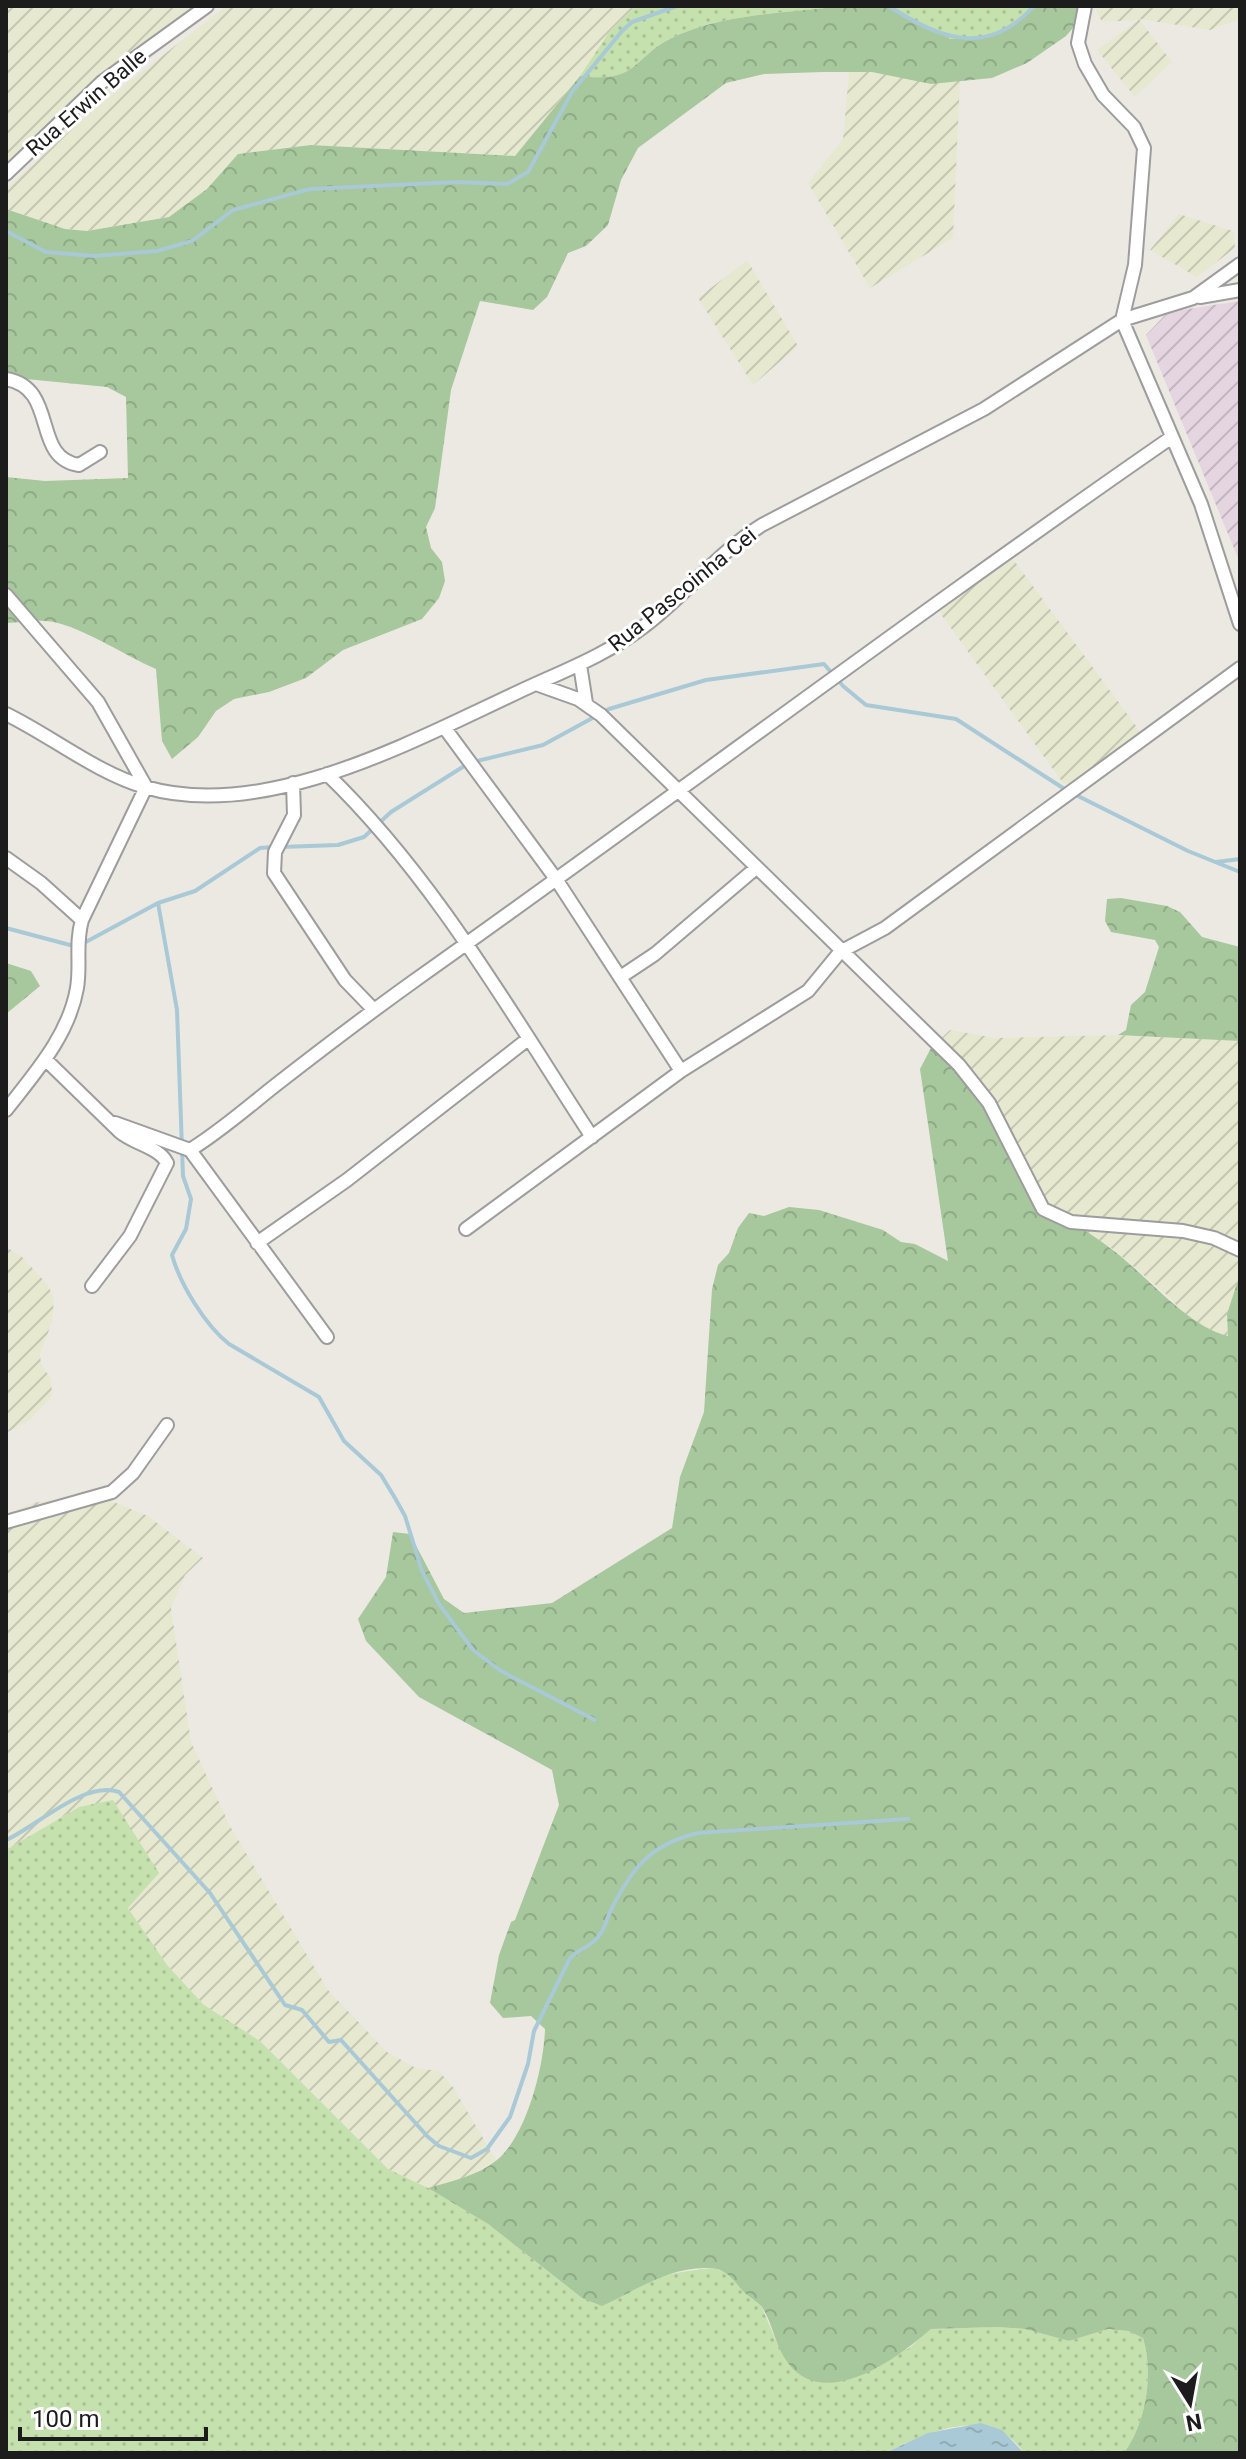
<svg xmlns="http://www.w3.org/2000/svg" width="1246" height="2459" viewBox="0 0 1246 2459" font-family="Roboto,sans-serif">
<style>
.industrial{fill:url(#industrial-furrows)}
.farmland{fill:url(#farmland-furrows)}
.grass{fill:url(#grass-dots)}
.forest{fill:url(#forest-crowns)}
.water{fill:url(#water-ripples)}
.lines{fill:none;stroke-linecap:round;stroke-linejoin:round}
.stream{stroke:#a8c9d5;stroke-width:4}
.minor-casing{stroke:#9d9d9d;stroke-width:16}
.minor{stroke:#fff;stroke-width:12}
.labels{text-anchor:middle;stroke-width:6;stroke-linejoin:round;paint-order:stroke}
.street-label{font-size:22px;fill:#1c1c1c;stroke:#fff}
</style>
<defs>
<pattern id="industrial-furrows" width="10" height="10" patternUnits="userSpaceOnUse" patternTransform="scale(2)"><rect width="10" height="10" fill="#e4d5e1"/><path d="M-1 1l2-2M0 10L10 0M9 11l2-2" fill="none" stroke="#c3b6c0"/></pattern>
<pattern id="farmland-furrows" width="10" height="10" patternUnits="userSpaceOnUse" patternTransform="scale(2)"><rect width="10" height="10" fill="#e6e9d0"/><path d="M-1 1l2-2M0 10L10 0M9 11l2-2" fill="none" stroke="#c5c7b2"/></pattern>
<pattern id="grass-dots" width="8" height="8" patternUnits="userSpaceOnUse" patternTransform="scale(2)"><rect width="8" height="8" fill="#c5e1ae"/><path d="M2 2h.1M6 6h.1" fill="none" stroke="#a9c095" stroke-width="1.8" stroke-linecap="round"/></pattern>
<pattern id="forest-crowns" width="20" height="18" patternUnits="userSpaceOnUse" patternTransform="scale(2)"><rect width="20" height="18" fill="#a7c79c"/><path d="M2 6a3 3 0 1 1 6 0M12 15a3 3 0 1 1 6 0" fill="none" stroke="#8faa86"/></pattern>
<pattern id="water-ripples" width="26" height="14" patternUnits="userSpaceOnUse" patternTransform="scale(2)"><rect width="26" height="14" fill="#a8c9d5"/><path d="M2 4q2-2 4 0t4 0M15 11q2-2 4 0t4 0" fill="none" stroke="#90acb6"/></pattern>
</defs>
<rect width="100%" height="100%" fill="#ece9e3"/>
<!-- industrial -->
<path class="industrial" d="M 1240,301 L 1240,563 L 1146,335 L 1168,312 Z"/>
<!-- farmland -->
<path class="farmland" d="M 6,6 L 194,6 L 81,95 L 6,163 Z
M 226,6 L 636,6 L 610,31 L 592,61 L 515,156 L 311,145 L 231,161 L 207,189 L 169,217 L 87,231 L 65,229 L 6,209 L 6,189 L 93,110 Z
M 1094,6 L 1240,6 L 1240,19 L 1210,30 L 1139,19 L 1172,62 L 1135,97 L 1097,50 L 1138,20 L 1102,22 Z
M 850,62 L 960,80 L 953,238 L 870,288 L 808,183 L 843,139 Z
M 1179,214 L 1233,231 L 1235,248 L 1197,277 L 1150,250 Z
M 747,260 L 798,346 L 753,385 L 698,298 Z
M 1013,559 L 1142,734 L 1070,784 L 1063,783 L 940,613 L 940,608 Z
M 950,1030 L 995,1038 L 1118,1035 L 1240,1041 L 1240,1274 L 1227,1314 L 1228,1337 L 1191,1321 L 1167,1295 L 1113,1249 L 1060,1217 L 1040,1197 L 931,1048 Z
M 6,1247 L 22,1257 L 48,1285 L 54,1299 L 52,1322 L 40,1354 L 41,1364 L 51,1379 L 52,1396 L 30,1420 L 6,1433 Z
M 94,1494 L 148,1516 L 203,1558 L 185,1575 L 171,1608 L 191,1742 L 230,1826 L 328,1990 L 387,2052 L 416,2068 L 439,2071 L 453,2087 L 496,2160 L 464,2179 L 428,2188 L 388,2169 L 260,2041 L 204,2005 L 167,1965 L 128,1908 L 79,1807 L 6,1850 L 6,1515 L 32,1503 Z"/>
<!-- grass -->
<path class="grass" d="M 636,6 L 843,6 C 788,13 730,13 678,35 C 631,55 642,84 580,76 L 610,31 Z
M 888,6 L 1037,6 C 1023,29 976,44 950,39 C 929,35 905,18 888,6 Z
M 113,1800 L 159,1873 L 128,1908 L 167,1965 L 204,2005 L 260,2041 L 388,2169 L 428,2188 L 488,2224 L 582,2298 L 620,2297 L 659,2276 L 688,2271 L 711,2268 L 729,2273 L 761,2305 L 777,2343 L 908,2349 L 931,2329 L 997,2327 L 1025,2329 L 1069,2341 L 1108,2329 L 1128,2331 L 1143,2338 C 1154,2374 1146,2423 1124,2453 L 1024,2453 C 989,2403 929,2432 885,2453 L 6,2453 L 6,1850 L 79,1807 Z"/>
<!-- forest -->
<path class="forest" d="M 843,6 L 888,6 L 950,39 L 980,38 L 1014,26 L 1037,6 L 1092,6 L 1066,36 L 1027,63 L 992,78 L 931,84 L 872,72 L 823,72 L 764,74 L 726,83 L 638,148 L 621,180 L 608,225 L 586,246 L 568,253 L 547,297 L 533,310 L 480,301 L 451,390 L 435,508 L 426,527 L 431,548 L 442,562 L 445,581 L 439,598 L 422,619 L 343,650 L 306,678 L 269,692 L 234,699 L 216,711 L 198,737 L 172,759 L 162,741 L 156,669 C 125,656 75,622 45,621 C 32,620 19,623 6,623 L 6,477 L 45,481 L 128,478 L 126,397 L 107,387 L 6,377 L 6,209 L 65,229 L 87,231 L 169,217 L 207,189 L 238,154 L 311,145 L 515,156 L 580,76 C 642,84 631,55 678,35 C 730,13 788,13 843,6 Z
M 1121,898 L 1167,906 L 1180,912 L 1202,937 L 1240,947 L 1240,1041 L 1118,1035 L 1126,1030 L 1131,1005 L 1145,992 L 1159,947 L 1155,940 L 1111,932 L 1105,921 L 1107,899 Z
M 6,963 L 31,971 L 40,986 L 6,1014 Z
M 948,1046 L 1040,1197 C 1062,1218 1087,1230 1110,1248 C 1146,1274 1186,1326 1228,1336 L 1227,1314 L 1240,1274 L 1240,2453 L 1124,2453 C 1146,2423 1154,2374 1143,2338 L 1128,2331 L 1108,2329 L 1069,2341 L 1025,2329 L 997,2327 L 931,2329 C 898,2358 825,2412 788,2363 C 775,2346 773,2324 762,2307 C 757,2301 749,2297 743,2291 C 733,2280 727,2269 710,2268 C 669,2266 637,2290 602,2306 L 582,2298 L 488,2224 L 428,2188 C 452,2181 477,2176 497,2160 C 527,2135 544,2066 545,2029 L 531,2016 L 503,2018 L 490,2003 L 499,1955 L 511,1922 L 515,1920 L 559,1805 L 552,1770 L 419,1697 L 366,1641 L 358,1619 L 386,1577 L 393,1532 L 410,1534 L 444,1599 L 464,1613 L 552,1603 L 672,1528 L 680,1477 L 704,1412 L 712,1289 L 718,1265 L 729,1253 L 738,1228 L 749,1213 L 764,1216 L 789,1207 L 819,1210 L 883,1230 L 901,1242 L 915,1244 L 948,1261 L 920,1069 L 931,1048 Z"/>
<!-- water -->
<path class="water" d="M 981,2423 L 1002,2430 L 1024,2453 L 885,2453 L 928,2433 Z"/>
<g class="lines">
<!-- stream -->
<path class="stream" d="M 889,6 C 940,40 988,57 1034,6
M 6,231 L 46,252 L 95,256 L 157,251 L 192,241 L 233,210 L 310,189 L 457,182 L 507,184 L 528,172 L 572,92 L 622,31 L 632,22 L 677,6
M 1074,794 L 1188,851 L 1240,872
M 281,847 L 338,845 L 364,837 L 391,812 L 469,763 L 543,745 L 609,709 L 706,680 L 824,664 L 843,686 L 866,705 L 956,719 L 1066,790
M 1216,862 L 1240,859
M 158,903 L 177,1010 L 183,1176 L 191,1199 L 186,1229 L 172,1255 C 180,1284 205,1325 229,1344 L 319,1397 L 344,1441 L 381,1475 L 395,1498 L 405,1516 L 422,1571 L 439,1604 L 473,1650 L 501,1671 L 595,1720
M 6,928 L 70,945 L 84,943 L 158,903 L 195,891 L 260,848 L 272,847
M 6,1840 C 36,1827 84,1780 119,1792 L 210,1893 L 285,2005 L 302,2010 L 329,2042 L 341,2040 L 428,2137 L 439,2146 L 471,2158 L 487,2149 L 510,2117 L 528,2064 L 534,2031 L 569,1960 C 576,1949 590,1948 598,1937 C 605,1930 607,1917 612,1908 C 633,1866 652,1844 698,1833 L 908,1819"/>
<!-- minor casing -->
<g class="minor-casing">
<path id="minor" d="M 1085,6 L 1078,43 L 1085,64 L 1103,95 L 1134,127 L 1144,148 L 1135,265 L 1122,320 L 1201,504 L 1240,624
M 6,174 L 102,82 L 207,6
M 1200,297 L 1240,290
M 6,379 C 59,388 31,458 79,465 L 100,452
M 6,595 L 98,702 L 146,787 L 82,920 C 75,944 81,964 77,988 C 69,1035 35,1073 6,1110
M 580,665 L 586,703
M 536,684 L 578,699 L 601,715 L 959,1065 L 989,1103 L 1043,1209 L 1071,1222 L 1183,1231 L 1214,1238 L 1240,1250
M 6,714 C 53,737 95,772 145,787 C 263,822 409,743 514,694 C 558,673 603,657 643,627 C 685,596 717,553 762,525 L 984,409 L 1122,320 L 1193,298 L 1240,264
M 444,727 L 556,879 L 681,1071
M 327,774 C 434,877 511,1013 592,1137
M 293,783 L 294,815 L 275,852 L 274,873 L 345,980 L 374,1010
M 6,858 L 41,883 L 82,920
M 622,976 L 655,954 L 756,868
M 45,1059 L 120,1132 C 134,1144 159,1147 167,1163 L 130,1236 L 92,1286
M 115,1123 L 190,1150
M 466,1229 L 681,1071 L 808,991 L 840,952 L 885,928 L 1240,668
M 257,1243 L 347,1180 L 528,1039
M 327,1337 L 190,1150 C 221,1131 249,1106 277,1084 C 322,1049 368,1014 414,981 C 668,801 916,614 1172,437
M 6,1522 L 112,1492 L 133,1473 L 167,1425"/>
</g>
<!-- minor -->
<use href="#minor" class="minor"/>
</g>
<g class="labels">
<!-- street labels -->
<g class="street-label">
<text transform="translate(86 102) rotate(-41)" y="8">Rua Erwin Balle</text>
<text transform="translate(682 589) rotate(-39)" y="8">Rua Pascoinha Cei</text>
</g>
</g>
<!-- border -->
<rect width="1246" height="2459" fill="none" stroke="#1c1c1c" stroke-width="16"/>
<!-- north arrow -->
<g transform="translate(1190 2403) rotate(169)" stroke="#ffffff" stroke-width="6" paint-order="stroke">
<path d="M0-6L14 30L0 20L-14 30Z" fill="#1c1c1c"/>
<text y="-12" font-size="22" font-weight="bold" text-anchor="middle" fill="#1c1c1c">N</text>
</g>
<!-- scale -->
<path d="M20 2427v12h186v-12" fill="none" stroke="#1c1c1c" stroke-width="4"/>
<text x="32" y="2427" font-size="24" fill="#1c1c1c" stroke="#ffffff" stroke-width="6" paint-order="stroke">100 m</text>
</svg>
